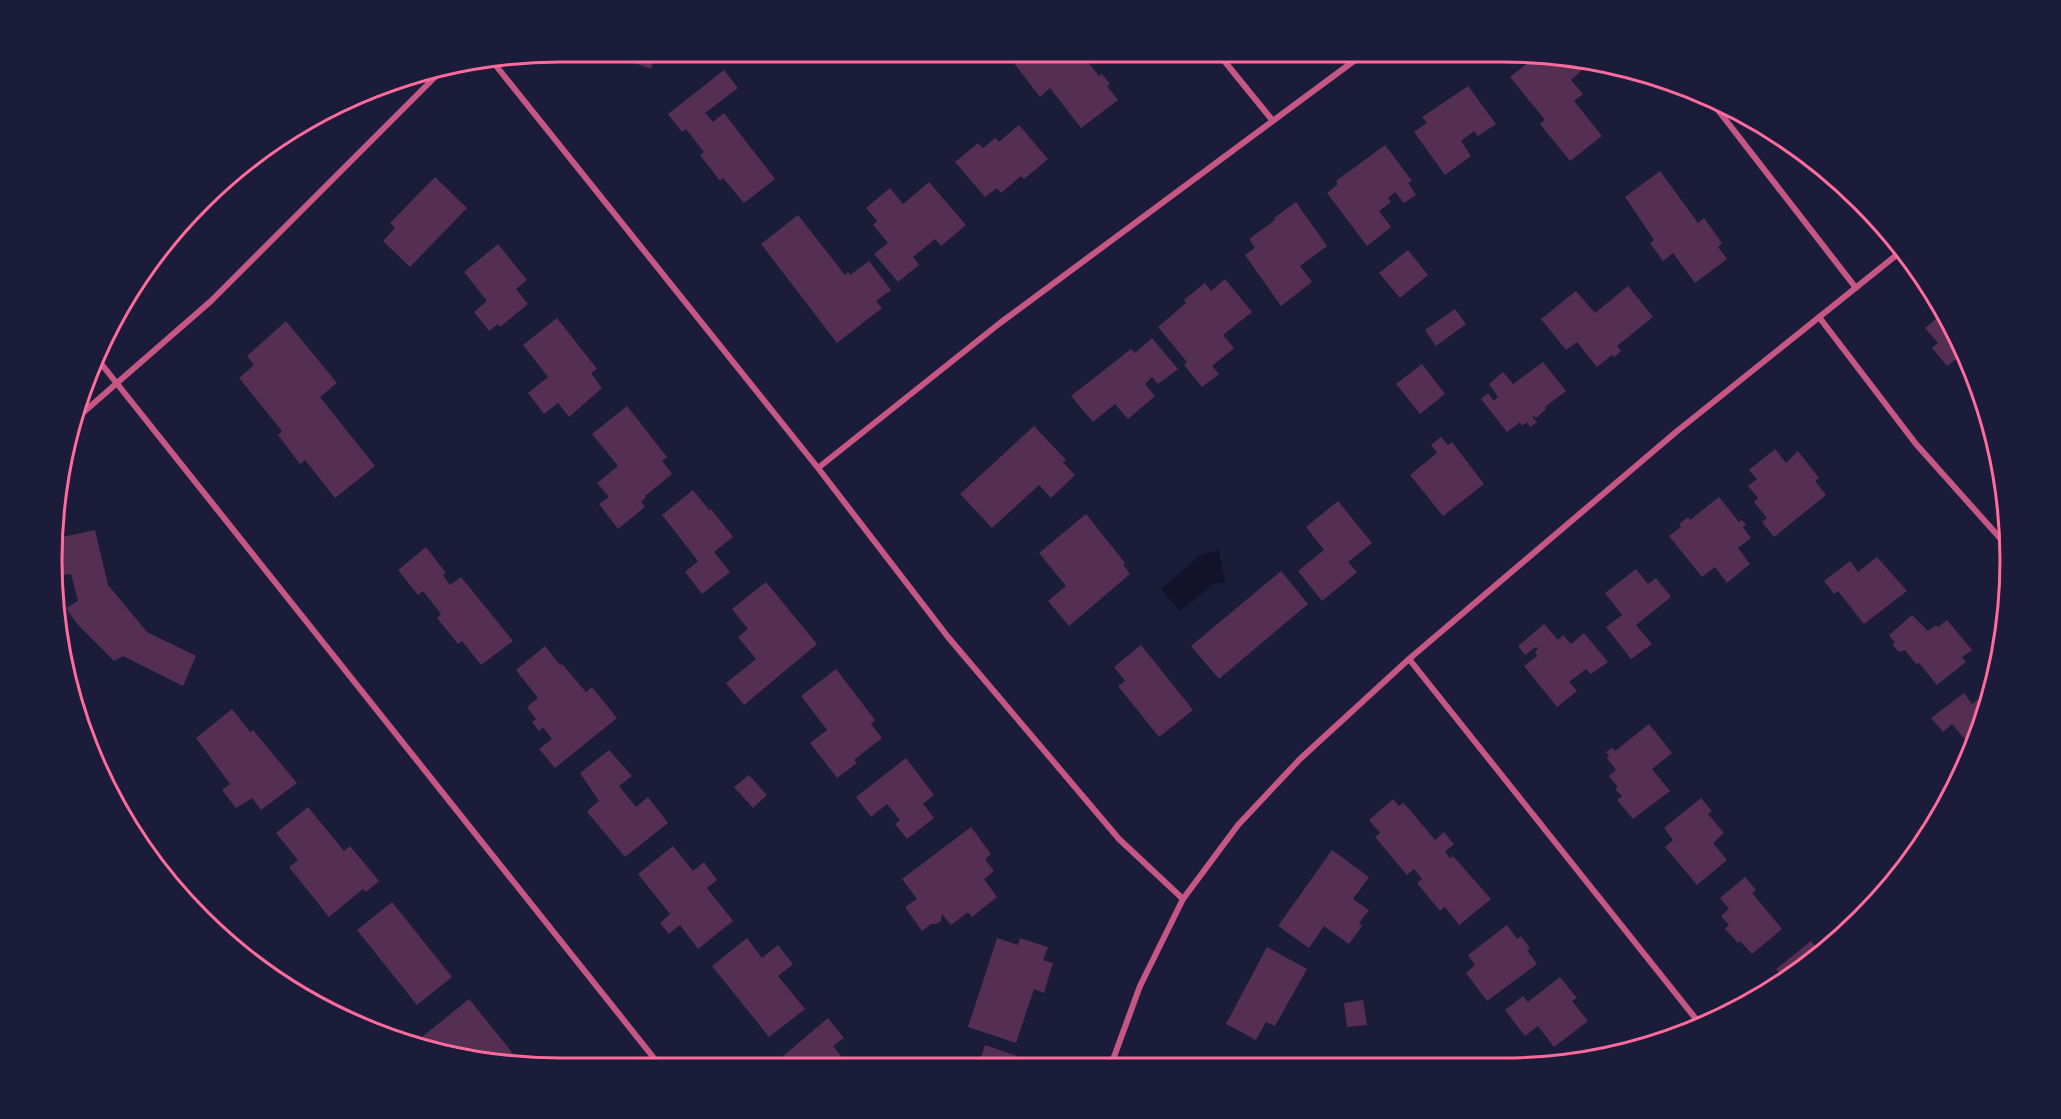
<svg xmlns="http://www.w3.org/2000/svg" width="2061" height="1119" viewBox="0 0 2061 1119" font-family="'Public Sans',sans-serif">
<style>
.water{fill:#12122b}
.building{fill:#542f53}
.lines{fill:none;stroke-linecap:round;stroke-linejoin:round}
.minor{stroke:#c65784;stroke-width:6}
.rim{fill:none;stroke:#ff6b9d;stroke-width:3}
</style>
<rect width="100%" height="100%" fill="#1b1b3a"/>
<!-- water -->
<path class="water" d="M 1219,550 L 1225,582 L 1213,584 L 1180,611 L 1161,589 L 1199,556 Z"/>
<!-- building -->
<path class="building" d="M 615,51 L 658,51 L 651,69 L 613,55 Z
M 1019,52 L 1080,52 L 1099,76 L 1102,74 L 1110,84 L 1107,86 L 1118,100 L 1081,128 L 1050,88 L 1040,97 L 1010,58 Z
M 1540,53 L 1570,58 L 1581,71 L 1571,80 L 1583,94 L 1574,101 L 1602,136 L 1570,161 L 1540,124 L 1545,120 L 1510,77 Z
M 724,70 L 738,88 L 705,113 L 713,122 L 724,113 L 775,179 L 744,203 L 723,178 L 720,181 L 700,155 L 704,152 L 686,129 L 682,132 L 668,114 Z
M 1468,86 L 1496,124 L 1478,136 L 1474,131 L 1461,141 L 1471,156 L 1445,175 L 1414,132 L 1427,123 L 1422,117 Z
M 1019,125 L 1048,159 L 1024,179 L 1021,176 L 1001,193 L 997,188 L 985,197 L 955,162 L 978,143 L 983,148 L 995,138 L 999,142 Z
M 1385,145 L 1412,181 L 1408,183 L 1416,195 L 1404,203 L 1395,192 L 1388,198 L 1391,202 L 1379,211 L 1391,227 L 1367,246 L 1327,193 L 1338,184 L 1336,181 Z
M 1660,171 L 1698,223 L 1704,218 L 1722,243 L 1718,247 L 1727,259 L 1695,283 L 1673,253 L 1663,261 L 1650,243 L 1654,240 L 1625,197 Z
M 435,177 L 467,208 L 410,267 L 383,241 L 395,228 L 390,223 Z
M 929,182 L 966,225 L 941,246 L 935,239 L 913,257 L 919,265 L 898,282 L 874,254 L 888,243 L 873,225 L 877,221 L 866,208 L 890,188 L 903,204 Z
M 1296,202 L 1327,246 L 1300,266 L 1312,282 L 1281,306 L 1245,255 L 1255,248 L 1249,239 L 1275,220 L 1274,218 Z
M 798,215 L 845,275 L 848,272 L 850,275 L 869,261 L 891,290 L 876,301 L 882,308 L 837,343 L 761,244 Z
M 498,244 L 527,280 L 516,289 L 528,304 L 500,327 L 498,324 L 489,331 L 474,312 L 487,301 L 464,272 Z
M 1408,250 L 1428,275 L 1400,298 L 1379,273 Z
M 1225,279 L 1252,312 L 1223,335 L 1234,348 L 1212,366 L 1219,374 L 1202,387 L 1184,365 L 1187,362 L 1158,327 L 1186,303 L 1184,300 L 1205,283 L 1211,291 Z
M 1628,286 L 1653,317 L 1617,346 L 1621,351 L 1614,357 L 1612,355 L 1597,367 L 1577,342 L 1566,350 L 1541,319 L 1576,291 L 1595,313 Z
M 1455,309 L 1466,324 L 1436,346 L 1425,330 Z
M 1944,312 L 1957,334 L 1964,353 L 1947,366 L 1932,348 L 1938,343 L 1925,328 Z
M 557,318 L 597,369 L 591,373 L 602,388 L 569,417 L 558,403 L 544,414 L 528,393 L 548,377 L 523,345 Z
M 286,321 L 337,383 L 320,397 L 375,466 L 335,498 L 305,460 L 300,464 L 278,435 L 282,431 L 239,378 L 254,365 L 247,356 Z
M 1152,338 L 1178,369 L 1158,384 L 1152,377 L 1145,384 L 1155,396 L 1128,419 L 1115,404 L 1093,422 L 1071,396 L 1131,349 L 1135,353 Z
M 1543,362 L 1566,391 L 1545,407 L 1546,409 L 1536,418 L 1534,416 L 1532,417 L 1537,422 L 1530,427 L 1527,422 L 1522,426 L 1520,422 L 1507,432 L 1481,399 L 1488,393 L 1494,401 L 1498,397 L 1489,384 L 1503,372 L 1513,384 Z
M 1422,364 L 1445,394 L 1420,414 L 1396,384 Z
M 627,406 L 667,457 L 662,461 L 672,474 L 645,496 L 646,497 L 641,502 L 645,507 L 618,529 L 599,504 L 609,497 L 597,483 L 618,466 L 592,434 Z
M 1034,426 L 1066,460 L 1063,462 L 1075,475 L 1051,498 L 1039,485 L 992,528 L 960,494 Z
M 1441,437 L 1448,445 L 1452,442 L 1484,484 L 1443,516 L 1410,475 L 1437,453 L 1431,445 Z
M 1775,449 L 1786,463 L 1798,451 L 1819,478 L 1815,481 L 1826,495 L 1774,537 L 1762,522 L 1767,518 L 1754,502 L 1758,498 L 1748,486 L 1757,479 L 1749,470 Z
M 693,490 L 709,510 L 711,509 L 733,537 L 714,552 L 730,572 L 702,594 L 685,572 L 698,561 L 662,515 Z
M 1719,497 L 1739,522 L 1742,520 L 1746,525 L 1743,527 L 1751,538 L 1738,548 L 1750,564 L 1727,583 L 1715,567 L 1702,577 L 1669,536 L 1681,527 L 1679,524 L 1688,517 L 1690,520 Z
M 1338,501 L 1372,543 L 1348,562 L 1357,572 L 1322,601 L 1298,571 L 1324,550 L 1306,527 Z
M 1086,514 L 1125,563 L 1123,564 L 1130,574 L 1069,626 L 1048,601 L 1066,586 L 1039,553 Z
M 95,530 L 108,585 L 147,632 L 196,656 L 183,686 L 123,656 L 114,661 L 78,625 L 66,608 L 78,601 L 71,574 L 64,575 L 57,546 L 58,538 Z
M 426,547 L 446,573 L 443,575 L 450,585 L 461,577 L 513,641 L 481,665 L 462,641 L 458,644 L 437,618 L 441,614 L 423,591 L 418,595 L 398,570 Z
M 1877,557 L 1907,591 L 1864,624 L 1838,591 L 1834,594 L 1824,581 L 1850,561 L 1858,572 Z
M 1636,569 L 1648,584 L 1656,578 L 1671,597 L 1636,625 L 1652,644 L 1631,659 L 1606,627 L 1622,615 L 1605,593 Z
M 1281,571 L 1308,604 L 1219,679 L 1191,646 Z
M 766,582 L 817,644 L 744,705 L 726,683 L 756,659 L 738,637 L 748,629 L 732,609 Z
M 1912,615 L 1928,631 L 1936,625 L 1938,627 L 1947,620 L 1972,650 L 1962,657 L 1966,662 L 1937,685 L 1919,663 L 1916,664 L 1905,650 L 1899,652 L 1892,644 L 1895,643 L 1889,635 Z
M 1544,624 L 1558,640 L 1563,635 L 1571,644 L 1584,633 L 1608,662 L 1591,674 L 1586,669 L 1569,682 L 1577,691 L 1557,707 L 1524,666 L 1537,656 L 1535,652 L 1538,649 L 1536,647 L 1525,655 L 1518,646 Z
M 1141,645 L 1193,710 L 1159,737 L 1118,686 L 1125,681 L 1114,667 Z
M 545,646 L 560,665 L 562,664 L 586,692 L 592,687 L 617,718 L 555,768 L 539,749 L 552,739 L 543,727 L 539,731 L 532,722 L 536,719 L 527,707 L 538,698 L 516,670 Z
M 836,669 L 875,720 L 871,724 L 882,738 L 854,760 L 857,763 L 837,778 L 810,743 L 827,730 L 801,696 Z
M 1991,689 L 1983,723 L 1972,748 L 1952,724 L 1943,732 L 1931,718 L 1964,693 L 1972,704 Z
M 232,709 L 250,732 L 253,730 L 297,783 L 261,810 L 252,798 L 236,808 L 222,790 L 230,784 L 196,738 Z
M 1649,724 L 1672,753 L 1652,769 L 1670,791 L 1633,819 L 1617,800 L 1622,796 L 1616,790 L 1617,786 L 1609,776 L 1616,770 L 1607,758 L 1609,756 L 1606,752 L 1612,748 L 1615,751 Z
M 609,750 L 632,776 L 619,786 L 636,807 L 648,797 L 668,823 L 625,857 L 588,813 L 588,810 L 599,801 L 580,773 Z
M 906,758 L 934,795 L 923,804 L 934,818 L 907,839 L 895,824 L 900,820 L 887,804 L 871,817 L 856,797 Z
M 749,775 L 767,795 L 753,808 L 734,787 Z
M 1701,798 L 1712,811 L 1708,814 L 1724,833 L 1713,843 L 1727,860 L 1697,885 L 1665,847 L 1673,840 L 1664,828 Z
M 1393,799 L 1399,806 L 1403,803 L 1409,809 L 1435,840 L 1444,832 L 1454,844 L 1445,852 L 1450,858 L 1453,856 L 1491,899 L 1459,925 L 1445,907 L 1440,911 L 1417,883 L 1422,879 L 1414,869 L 1407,875 L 1375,837 L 1380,833 L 1369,820 Z
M 308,807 L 344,851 L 350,846 L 379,881 L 366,892 L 363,889 L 329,917 L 289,867 L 298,860 L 276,833 Z
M 971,827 L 991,854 L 985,859 L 994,871 L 984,879 L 997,897 L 972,917 L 968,912 L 951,925 L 942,914 L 941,921 L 936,924 L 931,924 L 922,931 L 905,907 L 917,899 L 902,879 Z
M 673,846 L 693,871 L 704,862 L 717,880 L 707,888 L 733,921 L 698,949 L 680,925 L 669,934 L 660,923 L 670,914 L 638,874 Z
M 1332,850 L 1369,877 L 1353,899 L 1369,910 L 1359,923 L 1362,926 L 1349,944 L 1324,926 L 1309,948 L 1278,926 Z
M 1745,877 L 1756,890 L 1752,893 L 1782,929 L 1752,954 L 1740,941 L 1738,943 L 1725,929 L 1729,925 L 1721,916 L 1729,909 L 1720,898 Z
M 392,902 L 452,977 L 417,1005 L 357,930 Z
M 1507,925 L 1517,939 L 1521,936 L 1530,948 L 1527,950 L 1537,964 L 1487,1001 L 1466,973 L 1475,965 L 1468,955 Z
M 747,938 L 762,958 L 778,945 L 793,964 L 778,976 L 805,1009 L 769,1037 L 712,966 Z
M 997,938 L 1018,945 L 1020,938 L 1048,947 L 1043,960 L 1053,963 L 1044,993 L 1034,989 L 1016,1043 L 968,1027 Z
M 1811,941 L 1820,952 L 1786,980 L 1776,969 Z
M 1267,947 L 1307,969 L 1275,1026 L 1266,1022 L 1256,1040 L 1226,1024 Z
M 1560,977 L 1577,998 L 1572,1001 L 1588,1021 L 1554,1047 L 1538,1026 L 1525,1036 L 1505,1010 L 1523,996 L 1528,1002 Z
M 469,999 L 523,1066 L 458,1056 L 455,1052 L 452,1055 L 434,1052 L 422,1037 Z
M 1363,1000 L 1367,1025 L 1347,1027 L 1344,1003 Z
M 828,1018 L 844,1038 L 833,1046 L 849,1066 L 791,1066 L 783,1056 Z
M 985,1045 L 1017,1056 L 1014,1065 L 978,1066 Z
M 1215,1057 L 1236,1065 L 1212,1065 Z"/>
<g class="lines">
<!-- minor -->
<path class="minor" d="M 1217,52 L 1273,121
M 493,62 L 818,468 L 948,637 L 1119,839 L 1183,899
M 1711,101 L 1856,288
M 1819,317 L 1916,444 L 2008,547
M 99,361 L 661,1067
M 70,424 L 211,301 L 442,70
M 818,468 L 1000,323 L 1366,52
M 1409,659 L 1700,1024
M 1111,1065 L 1140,986 L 1183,899 L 1238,825 L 1300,759 L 1409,659 L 1676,432 L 1904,249"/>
</g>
<!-- crop -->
<path d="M0 0H2061V1119H0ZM560 62H1502A498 498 0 0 1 2000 560V560A498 498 0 0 1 1502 1058H560A498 498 0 0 1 62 560V560A498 498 0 0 1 560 62Z" fill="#1b1b3a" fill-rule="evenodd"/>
<path class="rim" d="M560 62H1502A498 498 0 0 1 2000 560V560A498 498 0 0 1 1502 1058H560A498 498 0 0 1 62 560V560A498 498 0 0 1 560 62Z"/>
</svg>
